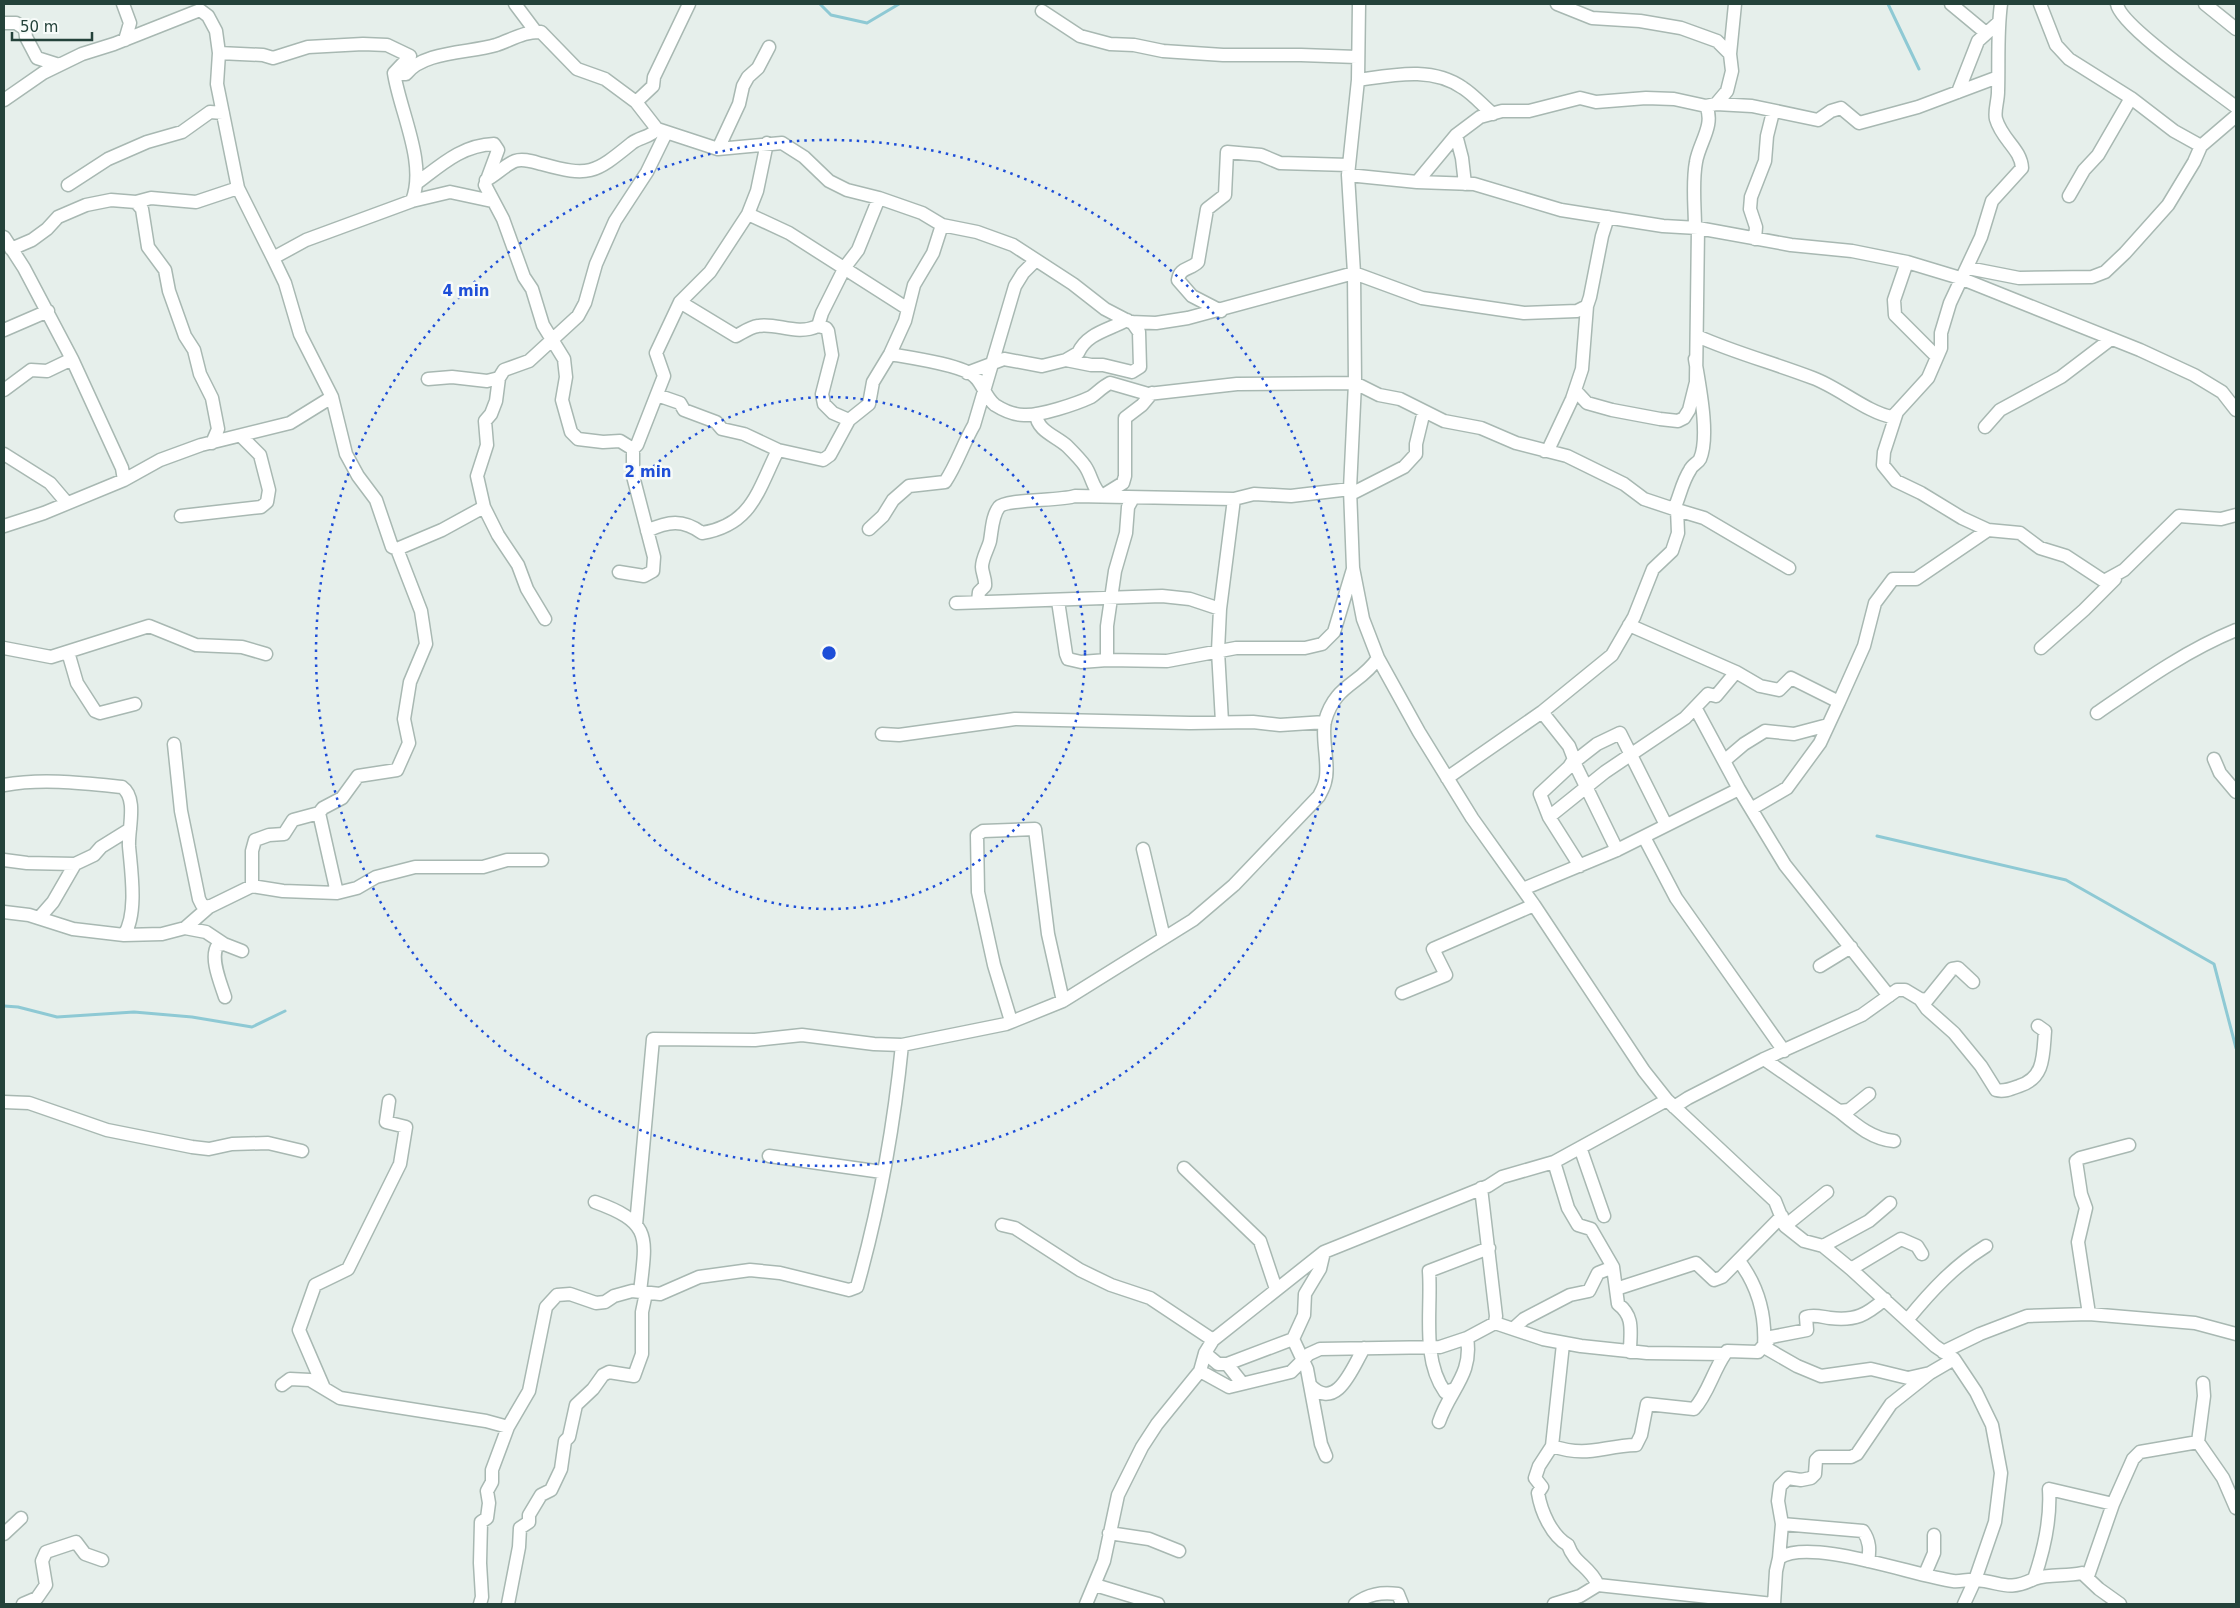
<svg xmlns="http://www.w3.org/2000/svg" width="2240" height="1608" viewBox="0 0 2240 1608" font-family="'DejaVu Sans',sans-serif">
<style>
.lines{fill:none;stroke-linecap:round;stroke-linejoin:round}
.stream{stroke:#8ec9d4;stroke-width:3}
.street-casing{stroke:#a8b8b2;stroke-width:15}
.street{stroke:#fff;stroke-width:12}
.ring{fill:none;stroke:#1d4ed8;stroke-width:2.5;stroke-dasharray:2.5 5}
.centre{fill:#1d4ed8;stroke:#f7fbf9;stroke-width:2.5}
.ring-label{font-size:15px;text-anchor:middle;font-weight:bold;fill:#1d4ed8;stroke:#f7fbf9;stroke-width:5;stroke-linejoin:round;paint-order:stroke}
</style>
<rect width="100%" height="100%" fill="#e6efeb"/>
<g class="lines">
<!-- stream -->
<path class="stream" d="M 820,4 L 831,15 L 867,23 L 899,4
M 1888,4 L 1919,69
M 1877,836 L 2066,880 L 2214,964 L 2236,1048
M 4,1006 L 18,1007 L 57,1017 L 134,1012 L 192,1017 L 252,1027 L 285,1011"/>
<!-- street casing -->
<g class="street-casing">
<path id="street" d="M 123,4 L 130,23 L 125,40
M 515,4 L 536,32
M 1359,4 L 1358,80 L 1348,175 L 1354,273 L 1355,383 L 1350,489 L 1353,568 L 1363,619 L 1378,658 L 1419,732 L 1472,818 L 1534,905 L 1644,1071 L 1667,1100 L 1775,1201 L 1785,1226 L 1804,1241 L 1823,1246 L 1851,1269 L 1935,1346 L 1954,1359 L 1976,1392 L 1992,1425 L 2001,1473 L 1995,1522 L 1975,1580 L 1964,1604
M 1557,4 L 1592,18 L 1640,21 L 1681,28 L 1717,41 L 1730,54
M 1951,4 L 1986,33
M 2040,4 L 2056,45 L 2069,59 L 2131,98 L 2174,131 L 2201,146
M 2117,4 C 2120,26 2214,90 2236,107
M 2205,4 L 2236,29
M 1042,11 L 1080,36 L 1110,44 L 1134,45 L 1163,51 L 1223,55 L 1301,55 L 1357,57
M 5,23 L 16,23 L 25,29 L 26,37 L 37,58 L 59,65
M 219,53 L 263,55 L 273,58 L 308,47 L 363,44 L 387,45 L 410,56 L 394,73
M 1358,80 C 1393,75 1432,66 1463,88 C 1474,95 1483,106 1493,114
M 1958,92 L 1978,41 L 1999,22
M 4,100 L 43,73 L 82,54 L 114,44 L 200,10 L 208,16 L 216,31 L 219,53 L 217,84 L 238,188
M 636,102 L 653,86 L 654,77 L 689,4
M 1716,104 L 1752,106 L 1818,120 L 1831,111 L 1841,108 L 1859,123 L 1918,107 L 1998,77
M 1456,135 L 1462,158 L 1465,184
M 718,149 L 739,104 L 743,86 L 748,77 L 758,68 L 769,47
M 1348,175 L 1417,182 L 1474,184 L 1561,210 L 1663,226 L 1698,228 L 1791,245 L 1852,251 L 1907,262 L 1960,278 L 2140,350 L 2194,375 L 2222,392 L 2236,410
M 486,180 C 496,175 505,165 515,161 C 523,158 534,162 542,164 C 589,177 594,174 632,143 C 640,137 651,137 657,129
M 1417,182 L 1456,135 L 1480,117 L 1502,111 L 1529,111 L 1580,98 L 1596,102 L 1646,98 L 1674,99 L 1706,106 L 1716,104 L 1727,91 L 1732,71 L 1730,54 L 1735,4
M 417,183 C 441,165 462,145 494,144 L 498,150 L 485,185 L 503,219 L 524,277 L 532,289 L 543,325 L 564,359 L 566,377 L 562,400 L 571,432 L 578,439 L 603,442 L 620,441 L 633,449
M 68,185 L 108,159 L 147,142 L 182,132 L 210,112 L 223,113
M 2069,196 L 2084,170 L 2098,155 L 2131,98
M 412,201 C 427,163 400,112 394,73 L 406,74 C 423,51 470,53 496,45 C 511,40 525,31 541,32 L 577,69 L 605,79 L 636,102 L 657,129 L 718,149 L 782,143 L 804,157 L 829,181 L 847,190 L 879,198 L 922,213 L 942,225 L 977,232 L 1013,245 L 1073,284 L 1105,309 L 1130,322 L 1156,323 L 1188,318 L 1354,273 L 1422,298 L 1524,313 L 1577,311 L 1587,306 L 1590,297 L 1602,236 L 1608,217
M 136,202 L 142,209 L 148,247 L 165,270 L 169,291 L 185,336 L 194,350 L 200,374 L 212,398 L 218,429 L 212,443
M 748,214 L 789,233 L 908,309
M 1695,228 C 1695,207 1692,183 1696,162 C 1699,143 1715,125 1706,106
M 4,237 L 24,268 L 72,359 L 122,468 L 124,480
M 1755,239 L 1756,227 L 1750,209 L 1751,197 L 1765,161 L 1767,136 L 1773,112
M 11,249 L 32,240 L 47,229 L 58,217 L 86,205 L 111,200 L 136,202 L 151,198 L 196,202 L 238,188 L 273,258 L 306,240 L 412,201 L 450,192 L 492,201
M 1907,262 L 1894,300 L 1895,315 L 1937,357
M 1968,268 L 2019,278 L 2092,277 L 2105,272 L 2125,253 L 2168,205 L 2194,162 L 2201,146 L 2236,116
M 680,302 L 736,336 C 742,333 750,327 758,326 C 776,322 796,336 818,326 L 822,313 L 845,267 L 858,250 L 879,198
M 1221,311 L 1192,296 L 1178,280 C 1180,267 1190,270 1198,262 L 1207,209 L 1225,195 L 1227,152 L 1261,155 L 1280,163 L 1349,165
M 818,326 L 826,328 L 828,331 L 832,355 L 822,394 L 824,404 L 833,413 L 849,420
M 4,330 L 48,311
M 1697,336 C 1735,353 1774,363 1813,378 C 1838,387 1868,413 1892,417 L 1897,412 L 1928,378 L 1941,348 L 1941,333 L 1950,303 L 1981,237 L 1992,201 L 2022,168 C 2021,149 2002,140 1996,119 C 1994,111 1998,101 1998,92 C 1999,63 1997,33 2001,4
M 890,354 C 907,357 964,365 975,377 C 983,384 985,397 995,405 C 1003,410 1015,415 1024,415 C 1040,416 1076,404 1091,397 C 1097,393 1102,387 1110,383 L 1148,394 L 1237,384 L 1355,383 L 1379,395 L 1400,399 L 1444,421 L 1481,428 L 1516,443 L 1567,456 L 1624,484 L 1644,499 L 1674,509 C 1680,496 1682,482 1690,470 C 1692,465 1698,463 1700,459 C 1710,436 1699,384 1695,359
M 1066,360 L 1091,365 L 1103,365 L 1132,372 L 1140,367 L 1139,332 L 1132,322
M 967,373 L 1004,359 L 1042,366 L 1066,360 L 1078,353 C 1087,333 1109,330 1127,320
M 428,379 L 452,377 L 487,381 L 499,378
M 4,390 L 31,370 L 47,371 L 72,359
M 1575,390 L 1587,403 L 1612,410 L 1660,419 L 1678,421 L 1684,418 L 1689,410 L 1696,382 L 1698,228
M 657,395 L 680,403 L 684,410 L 716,422 L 722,429 L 744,434 L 778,450 L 823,460 L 830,455 L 849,420 L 869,404 L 873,382 L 890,354 L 905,321 L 914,285 L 933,253 L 942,225
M 1897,412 L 1884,452 L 1883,465 L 1896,481 L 1921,493 L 1962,518 L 1988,530 L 2020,533 L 2040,548 L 2066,556 L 2104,581 L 2124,570 L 2179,516 L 2221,519 L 2236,515
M 1036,414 C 1037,431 1056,436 1067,446 C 1072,451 1081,460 1085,466 C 1092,476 1092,488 1102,496 L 1123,483 L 1125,476 L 1125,418 L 1142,405 L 1152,393
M 1985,427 L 2000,410 L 2061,377 L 2111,339
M 1544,451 L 1549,448 L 1572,399 L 1582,369 L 1587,306
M 4,454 L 50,483 L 67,503
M 1351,494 L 1404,467 L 1416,454 L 1416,444 L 1424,411
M 1674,509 L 1704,518 L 1789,568
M 181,516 L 261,507 L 267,502 L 269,490 L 260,455 L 241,436
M 4,526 L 44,513 L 124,480 L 160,460 L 201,445 L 290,423 L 332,397
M 869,529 L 883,516 L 893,500 L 909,486 L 945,482 C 957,464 963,444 974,425 L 1015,286 L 1023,273 L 1035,261
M 647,531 C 668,521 683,519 702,533 C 752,525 758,490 778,450
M 397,549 L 442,530 L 484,507
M 619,572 L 644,576 L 653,571 L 654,557 L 633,476 L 633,449 L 637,445 L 664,376 L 656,353 L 680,302 L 710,272 L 748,214 L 757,191 L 767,143
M 978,601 L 979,592 L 985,586 C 986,579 982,573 982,567 C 982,558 988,549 990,541 C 992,530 992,516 999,507 C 1006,499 1060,501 1075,496 L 1234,499 L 1254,494 L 1291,496 L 1350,489
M 1058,601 L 1066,654 L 1068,659 L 1081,662 L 1107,660 L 1167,661 L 1236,648 L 1305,648 L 1322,644 L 1334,632 L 1353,569
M 956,603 L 1162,596 L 1190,599 L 1220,609
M 545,619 L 527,589 L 518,565 L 498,535 L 484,507 L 477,476 L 487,445 L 485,421 L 491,414 L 496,401 L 499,378 L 504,370 L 529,361 L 578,316 L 585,303 L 596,264 L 615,221 L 647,172 L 666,133
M 1629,625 L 1736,672
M 4,648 L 51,657 L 149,626 L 196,645 L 242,647 L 266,654
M 2041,648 L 2084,610 L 2115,579
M 68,652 L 77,683 L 95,711 L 100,713 L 135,704
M 1107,660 L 1107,626 L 1115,571 L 1126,533 L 1128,507 L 1133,498
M 1696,709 L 1739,789
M 1542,712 L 1569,746 L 1574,759 L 1569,767 L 1540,794 L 1549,817 L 1580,866
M 2097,713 C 2142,682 2185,651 2236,630
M 1222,722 L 1218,651 L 1220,609 L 1234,499
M 882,734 L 899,735 L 1015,719 L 1190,723 L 1253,722 L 1280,725 L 1325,722
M 174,744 L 181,811 L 199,899 L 202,905 L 209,907
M 2214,759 L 2220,773 L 2236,792
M 1724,761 L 1744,744 L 1765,731 L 1794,734 L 1828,725
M 1447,778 L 1542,712 L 1612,655 L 1634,617 L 1653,569 L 1672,551 L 1678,533 L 1677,509
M 4,785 C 42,778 83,783 122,787 C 138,798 128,829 129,846 C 131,870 138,914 124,935
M 1751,809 L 1787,788 L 1820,743 L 1839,702
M 319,813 L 337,893
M 1549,817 L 1605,772 L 1685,718 L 1708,694 L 1716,696 L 1736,672 L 1760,686 L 1779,690 L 1791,678 L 1839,702 L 1864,646 L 1875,603 L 1893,579 L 1916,579 L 1988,530
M 1644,837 L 1676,898 L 1784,1051
M 1143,849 L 1164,938
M 1617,850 L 1574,762 L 1597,744 L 1620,733 L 1666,825
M 4,860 L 27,863 L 75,864
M 252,886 L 252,851 L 255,840 L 269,835 L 284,834 L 293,820 L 319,813 L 323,808 L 342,798 L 358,776 L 397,770 L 409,743 L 404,719 L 410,682 L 426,644 L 421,611 L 397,549 L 392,547 L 376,500 L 358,476 L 346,454 L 332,397 L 300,334 L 285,283 L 273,258
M 1523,889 L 1617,850 L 1739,789 L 1785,865 L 1889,996
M 4,912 L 29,915 L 73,929 L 124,935 L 162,934 L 185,928 L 206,932 L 224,944 L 242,951
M 39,918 L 53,902 L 75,864 L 94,855 L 101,847 L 130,829
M 185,928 L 209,907 L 252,886 L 283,891 L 337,893 L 357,888 L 376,877 L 415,867 L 483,867 L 507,860 L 542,860
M 224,944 L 218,945 C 209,957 221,984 225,997
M 1820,966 L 1851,947
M 1402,993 L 1446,975 L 1433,949 L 1534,905
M 1920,999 L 1927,1009 L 1954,1033 L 1981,1066 L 1996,1090 C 2004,1092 2011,1089 2019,1086 C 2045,1078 2043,1055 2045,1031 L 2038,1026
M 1011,1021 L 994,965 L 978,892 L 977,835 L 983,831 L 1035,829 L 1048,934 L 1063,1001
M 1764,1059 L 1839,1111 L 1849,1110 L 1869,1094
M 4,1102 L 29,1103 L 107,1130 L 192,1147 L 209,1149 L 232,1144 L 268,1143 L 302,1151
M 1674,1107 L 1688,1098 L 1764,1059 L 1862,1015 L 1897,990 L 1905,990 L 1920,999 L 1927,1000 L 1952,969 L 1958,968 L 1973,982
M 1839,1111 C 1856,1125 1872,1139 1894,1141
M 1581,1150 L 1604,1216
M 769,1156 L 882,1172
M 1554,1162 L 1568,1208 L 1578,1225 L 1591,1229 L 1613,1267 L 1618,1304 C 1635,1317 1630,1332 1630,1352
M 1184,1168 L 1260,1241 L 1276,1289
M 1481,1188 L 1496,1316 L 1495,1323
M 595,1202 C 653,1223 646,1237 640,1292
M 636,1225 L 653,1039 L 755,1040 L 802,1035 L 874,1044 L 902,1045 L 1006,1024 L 1063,1001 L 1193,920 L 1234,885 L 1319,796 C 1321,792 1324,787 1325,782 C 1330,766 1321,738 1325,721 C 1335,684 1360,685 1378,658
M 1002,1225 L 1015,1228 L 1080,1270 L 1111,1285 L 1150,1298 L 1213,1340
M 1785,1226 L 1827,1192
M 1823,1246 L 1869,1221 L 1890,1203
M 1739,1261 C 1758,1286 1766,1315 1764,1347
M 1851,1269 L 1901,1239 L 1917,1246 L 1922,1254
M 1616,1289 L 1696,1263 L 1714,1280 L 1722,1277 L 1782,1216
M 2089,1314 L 2078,1242 L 2086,1208 L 2081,1194 L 2076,1161 L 2080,1158 L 2129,1145
M 1908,1319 C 1931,1291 1955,1265 1986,1246
M 1513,1329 L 1524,1319 L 1570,1295 L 1589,1291 L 1598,1273 L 1613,1267
M 1293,1339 L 1307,1369 L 1321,1444 L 1326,1456
M 1563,1344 L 1552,1446 L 1539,1466 L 1535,1478 L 1542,1487 L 1538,1493 C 1541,1512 1552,1536 1568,1545 C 1575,1565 1589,1565 1598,1585
M 1764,1347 L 1797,1366 L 1821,1376 L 1871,1369 L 1908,1378 L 1930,1373 L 1954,1359
M 1943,1352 L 1980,1334 L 2027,1316 L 2089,1314 L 2195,1323 L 2236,1334
M 1205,1353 L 1218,1364 L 1227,1364 L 1293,1339 L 1304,1315 L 1305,1294 L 1320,1269 L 1324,1252
M 1227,1364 L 1242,1383
M 1200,1371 L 1229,1387 L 1291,1372 L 1309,1354 L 1320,1349 L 1440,1347 L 1467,1338 L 1495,1323 L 1543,1339 L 1581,1346 L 1647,1353 L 1725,1354 L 1727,1351 L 1758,1352 L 1771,1337 L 1807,1330 L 1806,1317 C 1814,1314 1822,1317 1830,1318 C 1856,1321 1866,1315 1885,1299
M 2203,1383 L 2204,1396 L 2198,1442 L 2223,1478 L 2236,1508
M 282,1385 L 290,1379 L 310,1380 L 340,1398 L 486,1421 L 508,1427 L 529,1391 L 546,1307 L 557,1295 L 570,1294 L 596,1303 L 605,1302 L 614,1296 L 632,1291 L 660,1294 L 699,1277 L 750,1270 L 780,1273 L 849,1290 L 857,1287 C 879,1209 894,1126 902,1045
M 1310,1385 C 1337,1413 1353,1366 1364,1348
M 324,1388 L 299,1330 L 315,1285 L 348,1269 L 350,1265 L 400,1164 L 406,1127 L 386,1122 L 389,1101
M 1455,1389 L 1445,1392 C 1421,1358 1432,1309 1429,1271 L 1489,1248
M 1439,1422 C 1450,1389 1473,1375 1467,1338
M 1552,1446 C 1588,1458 1602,1446 1636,1445 L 1641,1435 L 1647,1404 L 1694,1409 C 1708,1394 1713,1371 1725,1354
M 1782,1524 L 1863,1531 C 1870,1541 1870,1550 1868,1561
M 1109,1533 L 1149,1539 L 1179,1551
M 4,1534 L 21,1518
M 1779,1558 L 1782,1524 L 1778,1501 L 1780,1486 L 1788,1478 L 1801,1480 L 1811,1478 L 1815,1474 L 1816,1460 L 1819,1457 L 1851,1457 L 1857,1454 L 1891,1404 L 1930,1373
M 1925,1574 L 1934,1553 L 1934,1535
M 2088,1576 L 2113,1504
M 2034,1579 C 2050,1573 2065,1577 2082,1573 L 2099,1589 L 2120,1604
M 1095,1585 L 1158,1604
M 23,1604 L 37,1598 L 46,1585 L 42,1561 L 46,1552 L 76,1542 L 85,1554 L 102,1560
M 480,1604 L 482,1597 L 480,1563 L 481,1522 L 487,1518 L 489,1503 L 487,1491 L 492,1482 L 492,1470 L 508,1427
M 508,1604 L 519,1547 L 520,1528 L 529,1522 L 529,1515 L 541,1495 L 551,1490 L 561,1469 L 565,1441 L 569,1437 L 576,1405 L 593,1389 L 603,1375 L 609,1372 L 634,1376 L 642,1354 L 642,1312 L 646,1293
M 1086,1604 L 1104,1561 L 1118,1495 L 1142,1447 L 1157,1424 L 1200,1371 L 1205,1353 L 1213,1340 L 1324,1252 L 1488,1186 L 1502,1177 L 1554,1162 L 1667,1100
M 1355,1604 C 1368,1594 1381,1592 1398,1594 L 1402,1604
M 1554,1604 L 1580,1596 L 1598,1585 L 1773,1604
M 1774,1604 L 1776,1571 L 1779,1558 C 1810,1537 1915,1576 1953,1581 C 1960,1582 1968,1579 1976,1580 C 2002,1582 2007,1592 2034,1579 C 2044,1550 2051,1519 2049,1489 L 2113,1504 L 2133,1459 L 2140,1452 L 2198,1442"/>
</g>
<!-- street -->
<use href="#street" class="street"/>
</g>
<!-- distance rings -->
<g class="ring">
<circle cx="829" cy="653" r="256"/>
<circle cx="829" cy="653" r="513"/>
</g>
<circle cx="829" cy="653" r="8" class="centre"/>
<g class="ring-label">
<text x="466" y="296">4 min</text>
<text x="648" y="477">2 min</text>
</g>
<!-- border -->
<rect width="2240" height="1608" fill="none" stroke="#24423a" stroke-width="10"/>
<!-- scale -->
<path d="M12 32v8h80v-8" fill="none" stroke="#24423a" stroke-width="2.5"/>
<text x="20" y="32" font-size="15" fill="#24423a" stroke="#f7fbf9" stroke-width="4" paint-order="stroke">50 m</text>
</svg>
